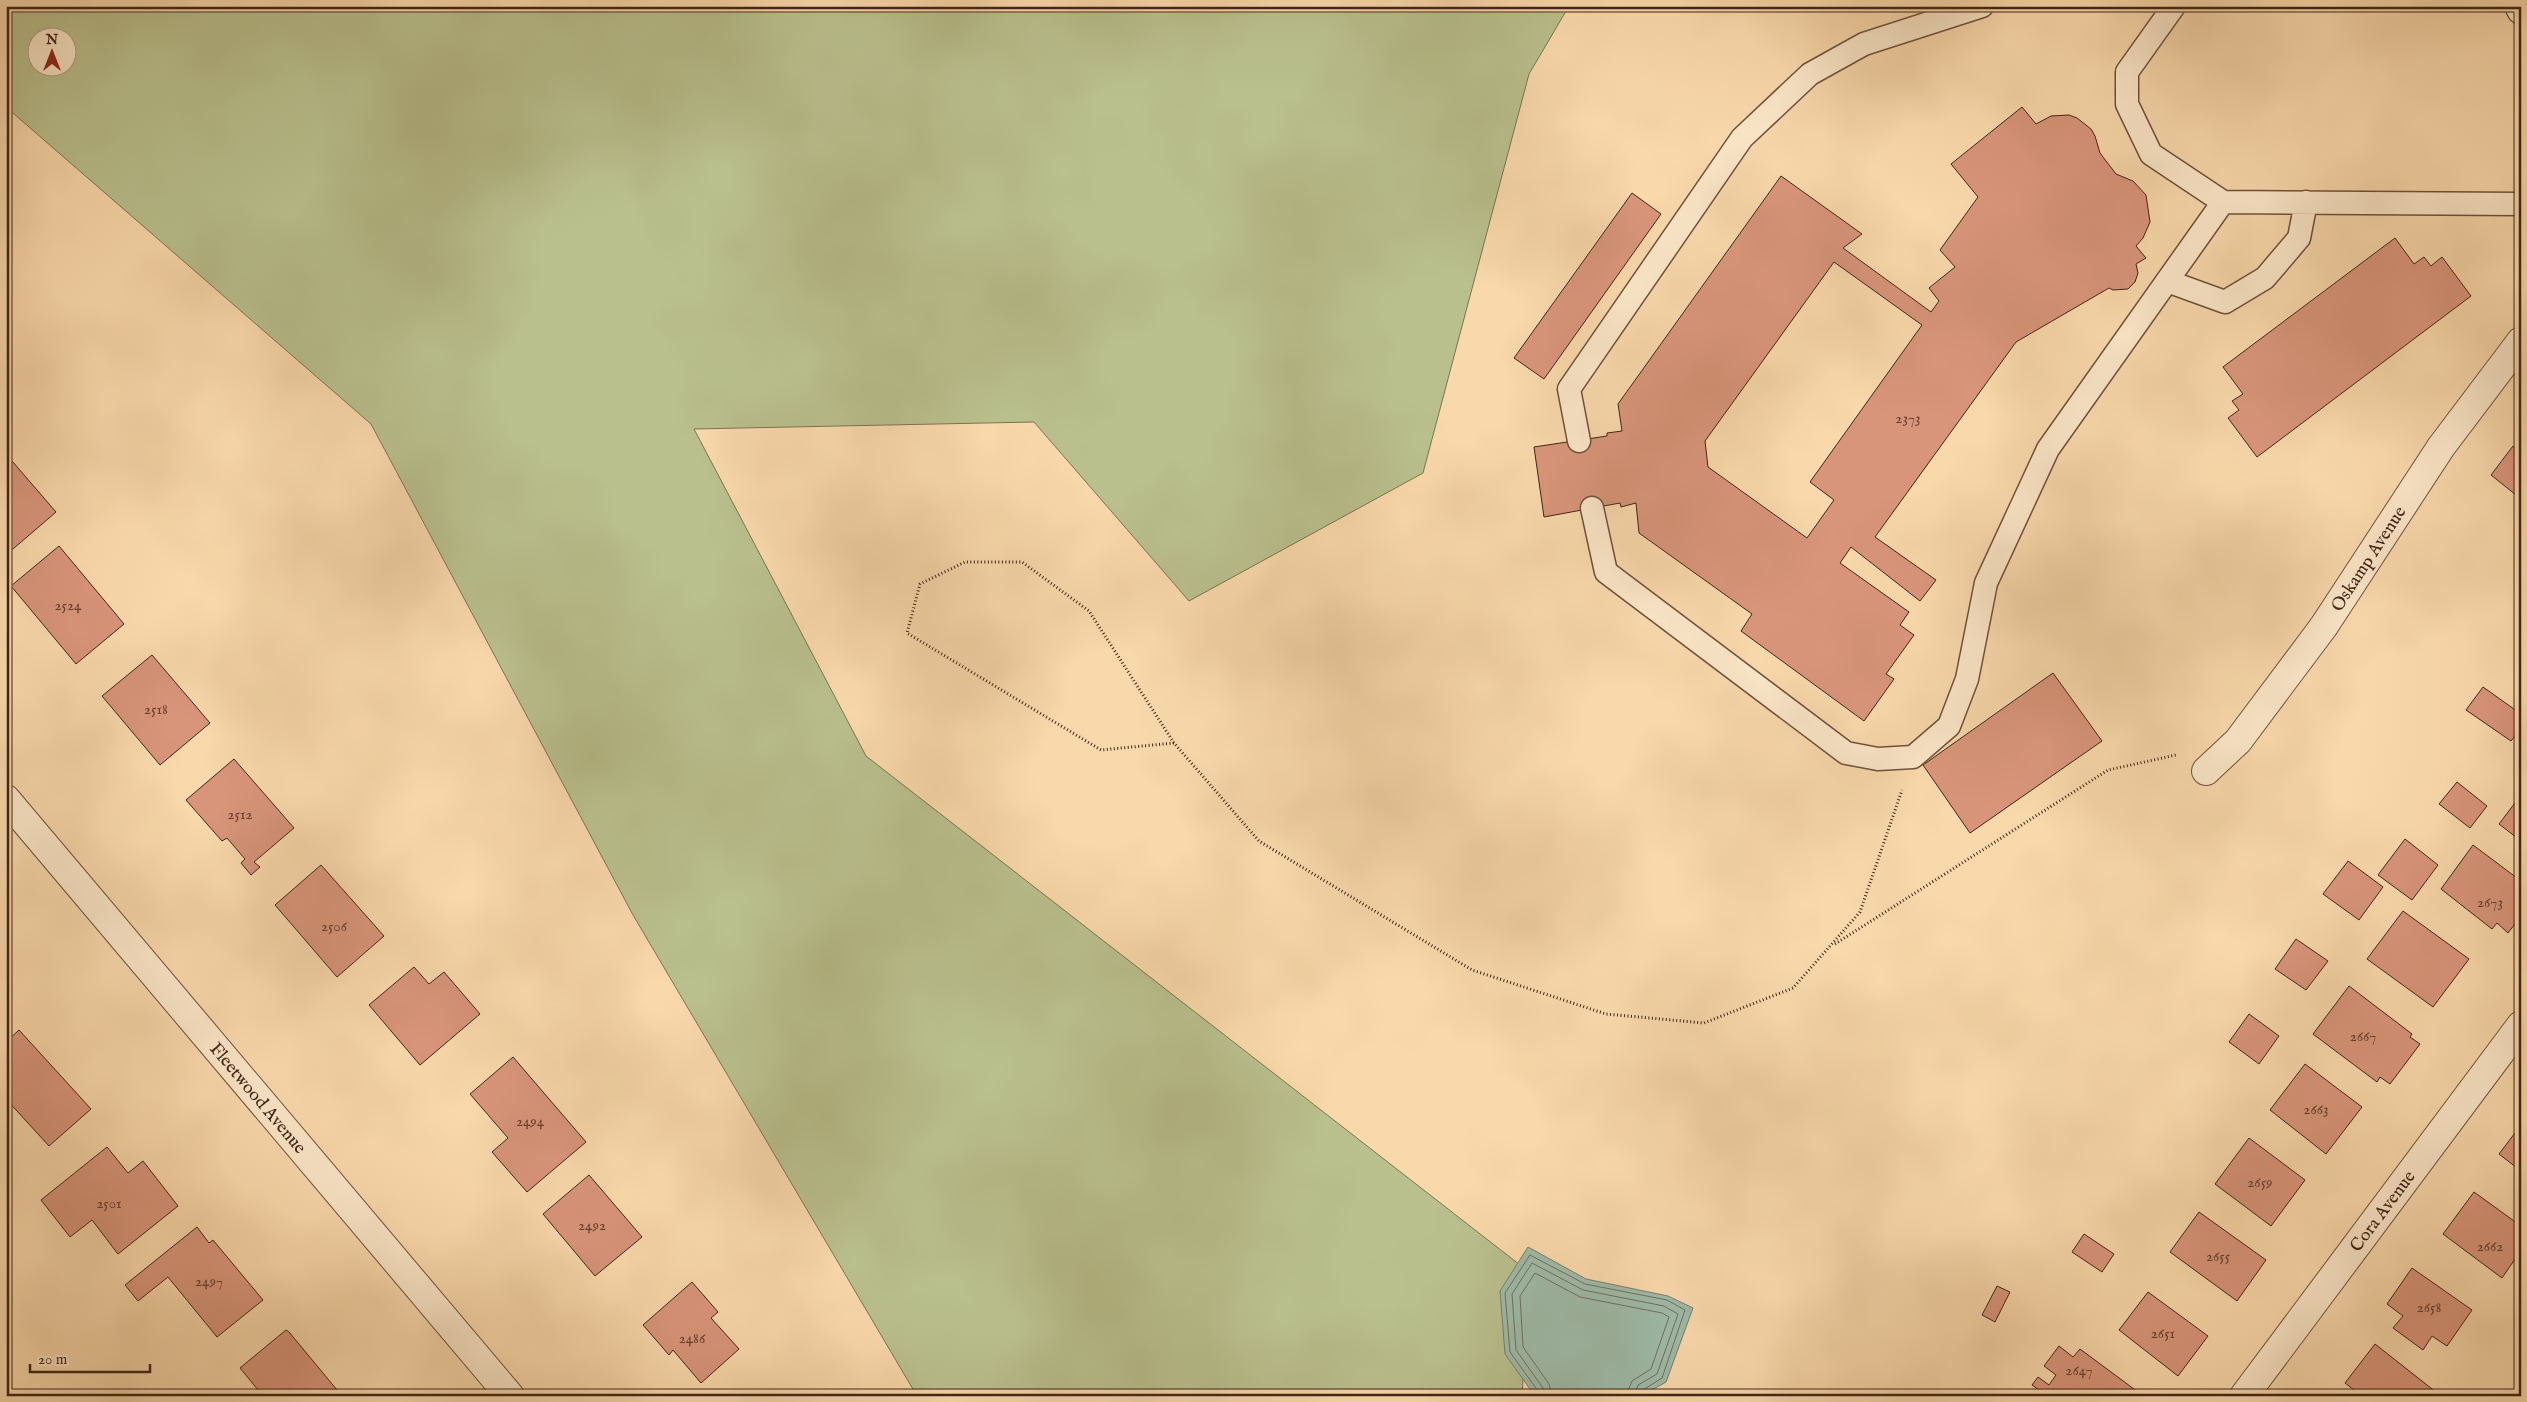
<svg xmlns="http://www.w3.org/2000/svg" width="2527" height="1402" viewBox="0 0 2527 1402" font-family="'IM FELL English',serif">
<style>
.green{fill:#b9c08d;stroke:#7e7252;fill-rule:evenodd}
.water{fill:#9ebaa8;stroke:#797e6e}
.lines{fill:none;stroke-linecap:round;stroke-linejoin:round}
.shore{stroke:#706f60;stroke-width:1}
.building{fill:#d9957a;stroke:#422417;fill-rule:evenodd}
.service-casing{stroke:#70513c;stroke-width:25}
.minor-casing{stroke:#70513c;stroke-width:30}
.secondary-casing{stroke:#422417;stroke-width:30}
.path{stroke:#422417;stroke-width:3;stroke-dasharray:1 2.5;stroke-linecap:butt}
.service{stroke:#fbe6c8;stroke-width:22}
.minor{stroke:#fbe6c8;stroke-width:28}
.secondary{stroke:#fbe6c8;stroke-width:28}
.labels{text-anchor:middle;stroke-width:4;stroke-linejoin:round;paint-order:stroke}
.number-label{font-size:15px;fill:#684030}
.street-label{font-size:18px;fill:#422417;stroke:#fbe6c8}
</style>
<rect width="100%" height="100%" fill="#f9d8ab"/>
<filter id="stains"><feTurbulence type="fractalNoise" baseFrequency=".004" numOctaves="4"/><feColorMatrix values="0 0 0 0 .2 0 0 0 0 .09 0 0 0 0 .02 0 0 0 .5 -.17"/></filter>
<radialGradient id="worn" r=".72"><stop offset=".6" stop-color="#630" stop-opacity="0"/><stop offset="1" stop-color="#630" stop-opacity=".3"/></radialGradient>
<!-- green -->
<path class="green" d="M 6,6 L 1569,6 L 1529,74 L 1423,473 L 1189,601 L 1034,422 L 694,429 L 866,756 L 1529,1272 L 1522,1396 L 917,1396 L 633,915 L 371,424 L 6,107 ZM 38,38 L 68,38 L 68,68 L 38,68 Z"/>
<!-- water -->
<path class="water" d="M 1528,1247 L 1586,1279 L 1668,1296 L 1693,1308 L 1666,1382 L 1641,1396 L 1535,1396 L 1505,1354 L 1500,1291 Z"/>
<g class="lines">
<!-- shore -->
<path class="shore" d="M 1539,1396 L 1538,1391 L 1510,1352 L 1505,1293 L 1530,1255 L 1585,1284 L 1667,1300 L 1685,1310 L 1662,1378 L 1643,1390 L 1640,1396
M 1545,1396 L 1543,1388 L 1516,1350 L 1512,1294 L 1532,1263 L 1583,1290 L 1664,1306 L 1678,1314 L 1657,1374 L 1638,1385 L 1634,1396
M 1552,1396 L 1549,1384 L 1523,1347 L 1520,1296 L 1535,1273 L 1580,1297 L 1662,1313 L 1669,1317 L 1651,1369 L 1632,1381 L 1626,1396"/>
</g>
<!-- building -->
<path class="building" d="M 2022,107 L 2036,124 L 2051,116 L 2069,115 L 2077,118 L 2091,129 L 2095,136 L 2100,153 L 2116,174 L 2133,181 L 2146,195 L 2150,222 L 2143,238 L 2136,246 L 2146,258 L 2136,264 L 2138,273 L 2135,282 L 2128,289 L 2113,290 L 2109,288 L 2016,342 L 1875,537 L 1936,580 L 1920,601 L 1851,547 L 1840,563 L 1909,612 L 1900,625 L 1914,635 L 1886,674 L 1894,679 L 1864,721 L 1741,631 L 1752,614 L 1639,533 L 1636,503 L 1621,507 L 1620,503 L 1544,517 L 1534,447 L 1607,436 L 1607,433 L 1622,431 L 1618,404 L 1781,176 L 1862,234 L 1843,248 L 1931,312 L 1939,301 L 1929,288 L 1955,267 L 1940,250 L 1978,197 L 1951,164 ZM 1834,262 L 1922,325 L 1810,482 L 1834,500 L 1807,538 L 1708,467 L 1705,441 Z
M 1632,193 L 1661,214 L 1544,379 L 1514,358 Z
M 2395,238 L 2414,264 L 2424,257 L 2431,266 L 2442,257 L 2471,296 L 2257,457 L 2228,418 L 2239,410 L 2232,401 L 2243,394 L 2223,367 Z
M 2513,446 L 2521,452 L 2521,499 L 2491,475 Z
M 6,454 L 56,512 L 6,555 Z
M 59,546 L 124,624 L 76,664 L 11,586 Z
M 152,655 L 210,723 L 160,765 L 102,696 Z
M 2053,673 L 2102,741 L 1970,833 L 1923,765 Z
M 2483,687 L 2521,714 L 2521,728 L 2511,741 L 2466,710 Z
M 234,759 L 294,828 L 254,862 L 260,867 L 251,875 L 241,863 L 245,859 L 227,838 L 222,841 L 186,800 Z
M 2457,782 L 2487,806 L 2470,828 L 2439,804 Z
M 2521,795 L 2521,841 L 2499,824 Z
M 2405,839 L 2438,865 L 2412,900 L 2378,875 Z
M 2473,845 L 2521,881 L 2521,916 L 2508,933 L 2497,923 L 2492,929 L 2441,889 Z
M 2348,861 L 2383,887 L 2359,920 L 2323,894 Z
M 321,865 L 384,936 L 337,977 L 275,905 Z
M 2403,911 L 2469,959 L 2433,1007 L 2367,959 Z
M 2296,939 L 2328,961 L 2306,990 L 2275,969 Z
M 414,967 L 429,984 L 444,972 L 480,1014 L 420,1065 L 369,1005 Z
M 2349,986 L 2412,1034 L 2410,1037 L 2420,1044 L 2390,1084 L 2380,1077 L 2377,1082 L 2313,1034 Z
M 2249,1014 L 2279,1036 L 2259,1064 L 2229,1042 Z
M 19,1030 L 91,1109 L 49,1146 L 6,1099 L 6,1042 Z
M 513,1057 L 586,1142 L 527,1192 L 492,1152 L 508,1138 L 470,1094 Z
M 2305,1064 L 2362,1107 L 2326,1154 L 2270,1110 Z
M 2521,1125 L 2521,1171 L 2499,1154 Z
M 2249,1138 L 2305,1180 L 2271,1226 L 2215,1184 Z
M 107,1147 L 128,1173 L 143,1161 L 178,1206 L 118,1254 L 92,1220 L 70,1237 L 41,1200 Z
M 589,1175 L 642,1237 L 595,1276 L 543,1214 Z
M 2474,1192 L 2521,1226 L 2521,1263 L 2515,1259 L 2502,1278 L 2443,1234 Z
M 2199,1212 L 2266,1260 L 2237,1301 L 2170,1252 Z
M 197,1227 L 209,1243 L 213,1240 L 263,1300 L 217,1337 L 168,1277 L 138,1301 L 125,1285 Z
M 2084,1234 L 2114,1254 L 2102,1272 L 2072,1252 Z
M 2412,1268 L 2472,1310 L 2447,1346 L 2432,1336 L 2423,1350 L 2393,1328 L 2403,1316 L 2387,1304 Z
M 692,1282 L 718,1312 L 711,1318 L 739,1349 L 701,1383 L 673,1350 L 669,1355 L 643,1325 Z
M 1997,1286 L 2010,1292 L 1995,1322 L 1982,1315 Z
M 2148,1292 L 2208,1336 L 2178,1376 L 2119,1330 Z
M 286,1330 L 289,1332 L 342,1396 L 263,1396 L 240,1368 Z
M 2375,1344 L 2441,1396 L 2362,1396 L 2345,1383 Z
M 2059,1346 L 2073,1357 L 2080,1349 L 2142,1395 L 2047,1396 L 2032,1385 L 2038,1377 L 2049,1385 L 2056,1375 L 2044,1366 Z"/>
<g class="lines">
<!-- service casing -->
<g class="service-casing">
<path id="service" d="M 2174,6 L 2127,72 L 2127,104 L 2151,154 L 2223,202 L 2521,204
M 2167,281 L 2225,302 L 2265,278 L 2299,238 L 2306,202
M 1579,441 L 1569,389 L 1742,138 L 1810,74 L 1864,44 L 1982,6
M 1592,508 L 1606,572 L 1846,753 L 1878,759 L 1913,757 L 1949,726 L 1967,679 L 1986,583 L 2048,449 L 2223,202"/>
</g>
<!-- minor casing -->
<g class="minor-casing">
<g id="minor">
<path id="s1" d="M 2206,771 L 2238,741 L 2324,626 L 2441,447 L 2521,341"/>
<path id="s2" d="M 6,799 L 510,1396"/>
<path id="s3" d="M 2244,1396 L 2521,1025"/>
</g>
</g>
<!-- secondary casing -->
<g class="secondary-casing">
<path id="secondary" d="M 2519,6 L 2521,10"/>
</g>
<!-- path -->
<path class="path" d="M 1174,743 L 1101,750 L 907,633 L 920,584 L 965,562 L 1022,562 L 1089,611 L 1174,743 L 1259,841 L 1472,970 L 1606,1014 L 1704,1023 L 1793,988 L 1860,912 L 1902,790
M 1835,944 L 2108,770 L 2176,755"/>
<!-- service -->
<use href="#service" class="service"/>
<!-- minor -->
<use href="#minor" class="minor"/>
<!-- secondary -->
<use href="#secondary" class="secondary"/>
</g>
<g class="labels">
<!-- number labels -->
<g class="number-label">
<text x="1908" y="423">2373</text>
<text x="68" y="610">2524</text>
<text x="156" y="714">2518</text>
<text x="240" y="819">2512</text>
<text x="2490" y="907">2673</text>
<text x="334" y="931">2506</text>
<text x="2363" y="1041">2667</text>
<text x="2316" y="1114">2663</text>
<text x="530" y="1126">2494</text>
<text x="2260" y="1187">2659</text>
<text x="109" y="1208">2501</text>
<text x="592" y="1230">2492</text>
<text x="2490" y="1251">2662</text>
<text x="2218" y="1261">2655</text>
<text x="209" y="1286">2497</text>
<text x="2429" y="1312">2658</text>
<text x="2163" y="1338">2651</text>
<text x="692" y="1343">2486</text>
<text x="2079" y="1375">2647</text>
</g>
<!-- street labels -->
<g class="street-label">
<text dy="6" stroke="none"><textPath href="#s1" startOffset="268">Oskamp Avenue</textPath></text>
<text dy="6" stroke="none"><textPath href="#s2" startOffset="391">Fleetwood Avenue</textPath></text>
<text dy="6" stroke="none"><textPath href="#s3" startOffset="231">Cora Avenue</textPath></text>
</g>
</g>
<!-- margin -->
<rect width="2527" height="1402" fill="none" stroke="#f9d8ab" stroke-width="25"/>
<rect x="8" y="8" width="2512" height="1387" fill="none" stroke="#422417" stroke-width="2.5"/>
<rect x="12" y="12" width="2502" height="1377" fill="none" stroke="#422417"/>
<!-- north arrow -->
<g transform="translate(52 52)"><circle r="24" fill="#fbe6c8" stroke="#b19881"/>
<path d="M0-4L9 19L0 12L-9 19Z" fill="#8f2418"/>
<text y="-8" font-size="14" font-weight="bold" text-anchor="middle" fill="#422417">N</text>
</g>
<!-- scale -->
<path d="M30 1364v8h120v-8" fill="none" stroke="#422417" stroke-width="2.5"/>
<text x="38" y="1364" font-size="15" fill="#422417" stroke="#fbe6c8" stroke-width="4" paint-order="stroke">20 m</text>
<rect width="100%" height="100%" filter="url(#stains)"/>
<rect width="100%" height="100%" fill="url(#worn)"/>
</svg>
